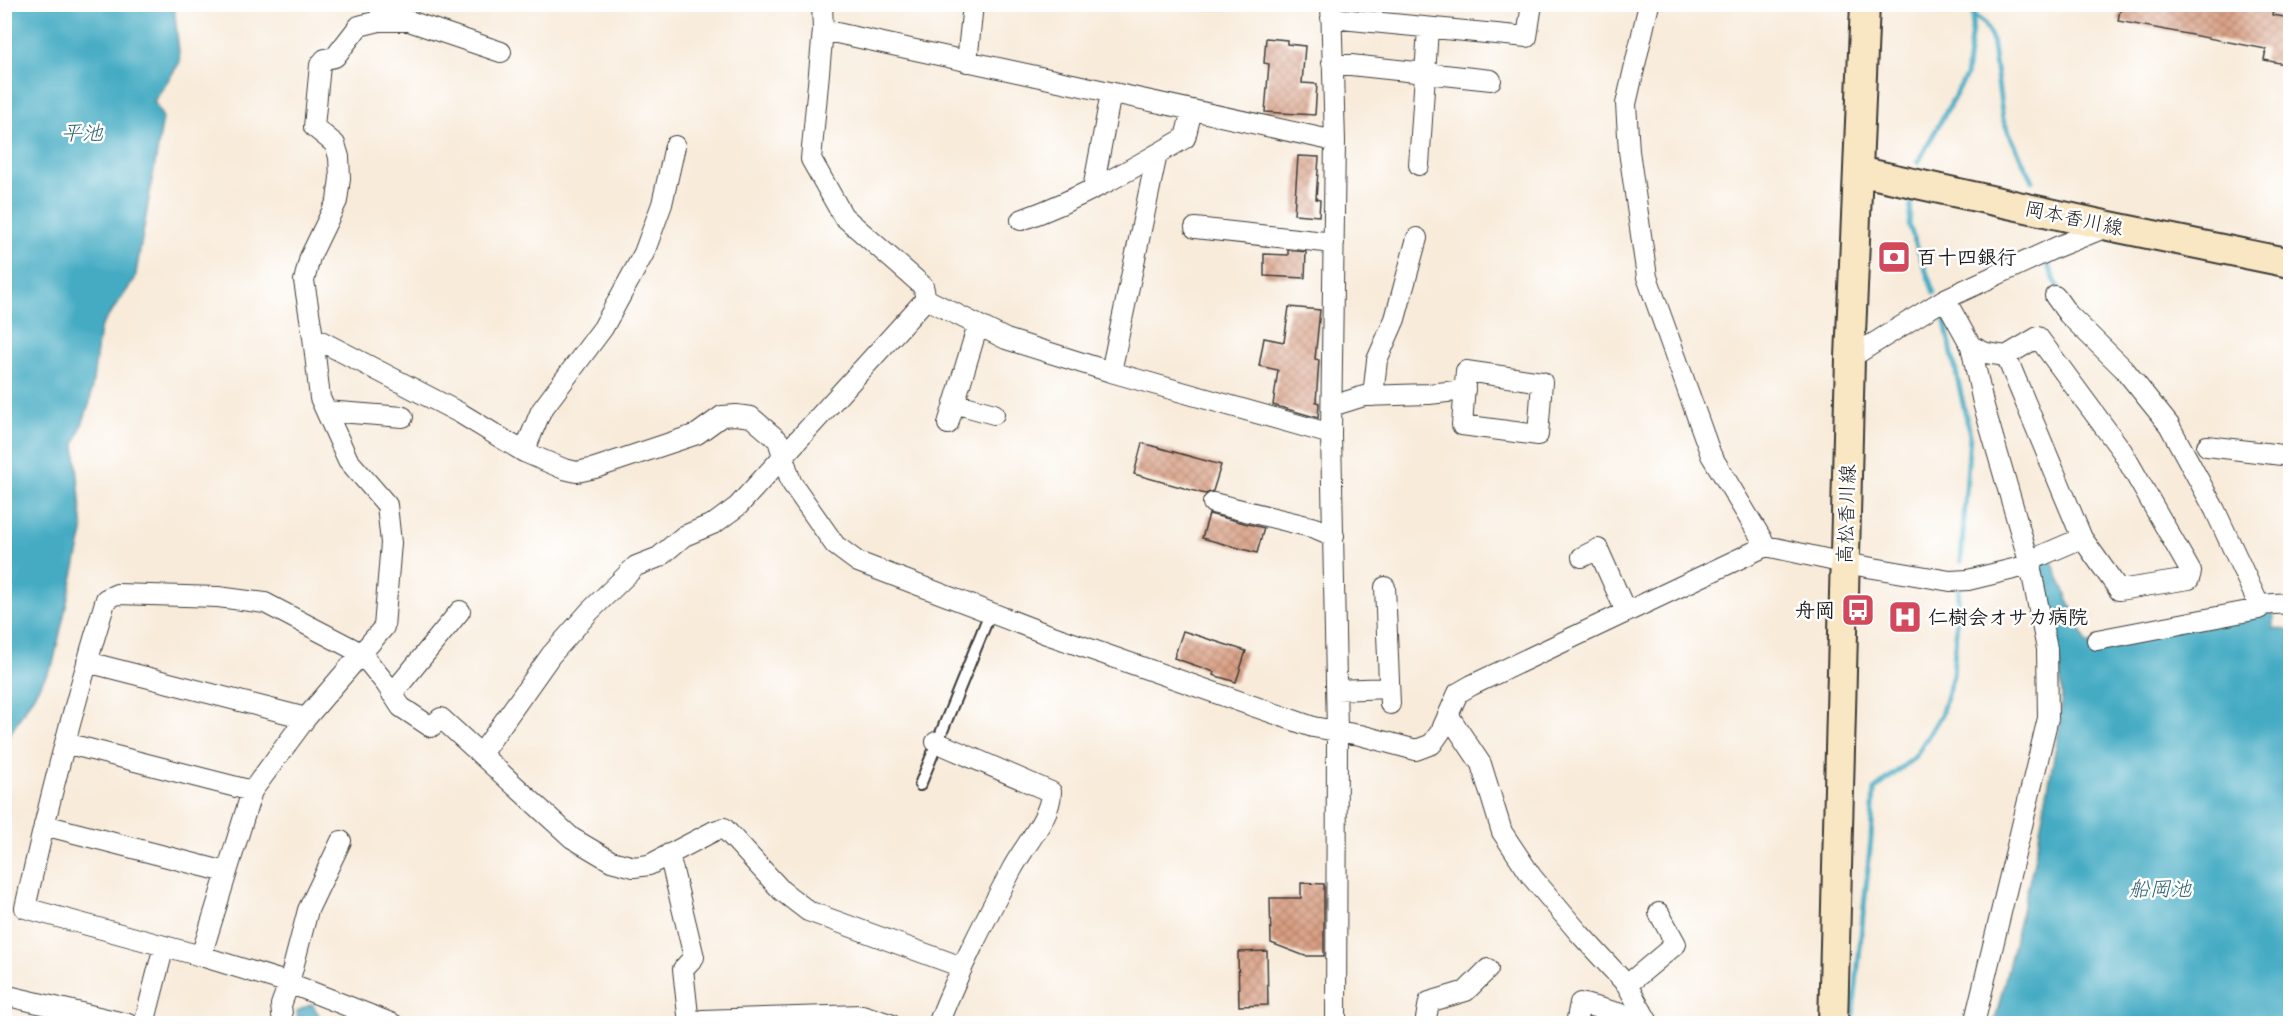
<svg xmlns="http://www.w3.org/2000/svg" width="2295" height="1028" viewBox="0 0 2295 1028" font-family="Pangolin,'Klee One',sans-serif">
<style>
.water{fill:#44abc3;stroke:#306470;stroke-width:1.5}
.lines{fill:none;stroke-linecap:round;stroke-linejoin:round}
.stream{stroke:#44abc3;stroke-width:5}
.building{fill:url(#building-cross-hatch)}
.service-casing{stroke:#3d3b38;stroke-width:14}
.minor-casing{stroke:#3d3b38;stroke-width:22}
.secondary-casing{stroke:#3d3b38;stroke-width:32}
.service{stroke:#fff;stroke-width:10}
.minor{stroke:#fff;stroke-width:20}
.secondary{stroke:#f9e7c3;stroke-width:28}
.labels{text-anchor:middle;stroke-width:5;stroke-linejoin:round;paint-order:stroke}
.street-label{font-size:20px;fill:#1c1c1c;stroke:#fff}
.poi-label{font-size:20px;font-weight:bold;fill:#1c1c1c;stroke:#fff;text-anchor:start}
.water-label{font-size:21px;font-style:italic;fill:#306470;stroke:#fff}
</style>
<defs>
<pattern id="building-cross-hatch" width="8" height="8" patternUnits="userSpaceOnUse" patternTransform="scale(1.5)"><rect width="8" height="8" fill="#d99f83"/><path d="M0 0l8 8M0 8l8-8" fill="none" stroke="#af816a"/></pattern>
</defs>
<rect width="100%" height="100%" fill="#fff"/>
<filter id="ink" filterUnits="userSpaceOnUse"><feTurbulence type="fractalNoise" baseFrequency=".0167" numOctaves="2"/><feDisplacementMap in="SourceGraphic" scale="12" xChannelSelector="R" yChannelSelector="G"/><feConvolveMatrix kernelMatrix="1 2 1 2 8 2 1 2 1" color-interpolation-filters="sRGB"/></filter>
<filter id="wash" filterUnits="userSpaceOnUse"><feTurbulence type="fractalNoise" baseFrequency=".008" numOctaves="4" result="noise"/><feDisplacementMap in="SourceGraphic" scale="24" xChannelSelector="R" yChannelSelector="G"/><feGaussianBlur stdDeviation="1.35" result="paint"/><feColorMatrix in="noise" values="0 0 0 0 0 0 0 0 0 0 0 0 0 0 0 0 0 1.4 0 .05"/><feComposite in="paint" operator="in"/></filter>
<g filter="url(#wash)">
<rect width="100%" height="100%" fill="#f8ebda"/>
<!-- water -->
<path class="water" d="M 5,4 L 174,5 L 180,62 L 154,101 L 163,118 L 135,279 L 100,328 L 90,402 L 75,444 L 83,532 L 53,664 L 5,742 Z
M 2051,559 L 2087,644 L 2274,609 L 2274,629 L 2290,630 L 2290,1023 L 1994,1024 L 2033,866 L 2059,731 L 2062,692 L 2059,655 L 2036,564 Z
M 312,1004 L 324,1023 L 298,1023 L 297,1011 Z"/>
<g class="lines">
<!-- stream -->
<path class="stream" d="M 1973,15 L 1984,23 L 1992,39 L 2003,120 L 2032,181
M 1918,162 L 1966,76 L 1975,4
M 1912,195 L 1909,225 L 1934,293
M 2047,263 L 2060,292
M 1943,313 L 1970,435 L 1961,561
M 1852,1024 L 1871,839 L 1874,790 L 1915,757 L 1941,715 L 1953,675 L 1959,589"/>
</g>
<g id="blocks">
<!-- building -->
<path class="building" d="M 2121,4 L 2274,4 L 2272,15 L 2290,18 L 2290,65 L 2264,60 L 2266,49 L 2118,21 Z
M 1266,38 L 1287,40 L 1287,44 L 1305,46 L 1302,83 L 1317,84 L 1315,115 L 1265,112 L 1269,64 L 1264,63 Z
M 1298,156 L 1319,157 L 1316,199 L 1320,200 L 1319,216 L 1294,214 Z
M 1288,250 L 1306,252 L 1305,278 L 1264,276 L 1264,254 L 1288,255 Z
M 1289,307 L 1320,310 L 1315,359 L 1319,360 L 1316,402 L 1319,403 L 1318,418 L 1273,405 L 1278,370 L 1259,366 L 1264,338 L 1284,342 Z
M 1142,443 L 1221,465 L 1213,491 L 1205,494 L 1134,474 Z
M 1209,514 L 1264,528 L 1257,553 L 1202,538 Z
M 1183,631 L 1246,651 L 1236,682 L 1213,675 L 1214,672 L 1174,658 Z
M 1301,883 L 1324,884 L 1324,956 L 1305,956 L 1271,943 L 1270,898 L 1301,898 Z
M 1267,951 L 1268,1005 L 1239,1006 L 1238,952 Z"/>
</g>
</g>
<g filter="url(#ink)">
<use href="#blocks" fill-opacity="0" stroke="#3d3b38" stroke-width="1.5"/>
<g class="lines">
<!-- service casing -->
<g class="service-casing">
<path id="service" d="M 920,785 L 990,613"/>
</g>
<!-- minor casing -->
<g class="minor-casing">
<path id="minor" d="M 822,4 L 823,30 L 811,159 L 843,216 L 923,286 L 926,299 L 1006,339 L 1111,372 L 1331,434
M 1331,4 L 1335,141 L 1331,434 L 1337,731 L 1336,1024
M 1649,4 L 1626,104 L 1629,151 L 1647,277 L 1711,455 L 1766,546
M 1331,18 L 1527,37 L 1532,4
M 379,21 L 409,21 L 501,52
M 823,30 L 1335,141
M 967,62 L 973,4
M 1332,63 L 1491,80
M 1419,165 L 1428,29
M 1093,189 L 1111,93
M 1021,220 C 1078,200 1132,169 1185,138 L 1192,110
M 1195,228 L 1334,243
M 2055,296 L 2068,314 L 2124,369 L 2169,425 L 2215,510 L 2259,605
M 1945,299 L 1971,346 L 1983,403 L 2030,565 L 2047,649 L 2048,718 L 1974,1024
M 313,337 L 460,413 L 524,452 L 564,469 L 577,472 L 595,468 L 697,434 L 722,416 L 736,415 L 751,417 L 778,440 L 791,482 L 835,545 L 858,562 L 1044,633 L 1313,727 L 1360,735 L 1416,750 L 1432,744 L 1441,731 L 1458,693 L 1472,685 L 1766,546 L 1844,563 L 1950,581 L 1968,580 L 2030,565 L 2031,560 L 2082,538
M 1971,346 L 1986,353 L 2006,356 L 2082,538 L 2119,590 L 2189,579 L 2191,572 L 2122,451 L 2038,337 L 2006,356
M 1850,358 L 1945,299 L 2057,247 L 2109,226
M 1466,371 L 1542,382 L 1538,435 L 1462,425 Z
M 1111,372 L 1157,154
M 1373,396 L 1377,360 L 1395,319 L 1417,238
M 954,403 L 994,414
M 1332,406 L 1364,396 L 1429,394 L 1465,390
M 326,411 L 403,417
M 948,424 L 978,325
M 2207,446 L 2290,456
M 524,452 L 541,411 L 603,328 L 644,253 L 662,204 L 675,146
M 1213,503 L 1315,528 L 1334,536
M 1582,557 L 1598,549 L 1626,612
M 1385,587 L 1390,704
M 2097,640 L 2259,609 L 2259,605 L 2290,603
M 87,662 L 306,718
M 1336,690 L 1389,688
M 392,694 L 460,611
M 1449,716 L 1481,764 L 1502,832 L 1532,877 L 1579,933 L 1627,985 L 1649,1024
M 936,742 L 1051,792 C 1051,817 1024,846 1012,869 C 985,920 959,970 938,1024
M 65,743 L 252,791
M 481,754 L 551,655 L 590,611 L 636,566 L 659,557 L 684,536 L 715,523 L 738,506 L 926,299
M 44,825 L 226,872
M 669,854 L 694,957 L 683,969 L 689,1024
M 201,956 L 252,791 L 306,718 L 384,627 L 391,543 L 387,505 L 348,460 L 320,398 L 313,337 L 304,281 L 310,257 L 337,201 L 340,178 L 339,157 L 335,144 L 314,127 L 320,65 L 325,59 L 335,57 L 359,26 L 379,21 L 383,4
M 1627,985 L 1676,944 L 1659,913
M 4,995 L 128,1024
M 144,1024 L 164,946
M 283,1024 L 281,1005 L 289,983 L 308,910 L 341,841
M 393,1024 L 289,983 L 201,956 L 25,908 C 48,804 75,700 106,599 L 117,594 L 218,597 L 265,603 L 361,653 L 386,684 L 401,707 L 431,727 L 441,718 L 572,838 L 611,861 L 634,867 L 649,865 L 714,831 L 724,828 L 782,891 L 808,911 L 962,967
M 698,1024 L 702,1020 L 862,1015 L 890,1024
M 1425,1024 L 1429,1002 L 1466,991 L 1488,969
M 1576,1024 L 1580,1003 L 1625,1015 L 1642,1011"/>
</g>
<!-- secondary casing -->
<g class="secondary-casing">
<path id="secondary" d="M 1858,171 L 2109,226 L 2290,263
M 1833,1024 L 1850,358 L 1865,4"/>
</g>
<!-- service -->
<use href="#service" class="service"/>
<!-- minor -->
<use href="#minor" class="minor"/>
<!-- secondary -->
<use href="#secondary" class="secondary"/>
</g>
</g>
<!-- icons -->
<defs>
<g id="bank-square" transform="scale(1.725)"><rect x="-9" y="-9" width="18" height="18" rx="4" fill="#d1495b" stroke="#fff"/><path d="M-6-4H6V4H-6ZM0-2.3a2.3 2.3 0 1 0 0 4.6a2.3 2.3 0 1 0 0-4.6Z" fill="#fff"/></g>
<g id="bus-square" transform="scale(1.725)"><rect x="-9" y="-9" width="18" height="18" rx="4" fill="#d1495b" stroke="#fff"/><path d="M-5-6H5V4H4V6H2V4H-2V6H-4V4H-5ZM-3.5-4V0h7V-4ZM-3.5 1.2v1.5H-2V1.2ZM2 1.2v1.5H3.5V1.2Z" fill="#fff"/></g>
<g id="hospital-square" transform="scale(1.725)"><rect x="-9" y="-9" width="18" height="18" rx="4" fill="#d1495b" stroke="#fff"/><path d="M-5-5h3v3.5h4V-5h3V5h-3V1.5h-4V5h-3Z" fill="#fff"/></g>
</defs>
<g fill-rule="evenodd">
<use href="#bank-square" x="1894" y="257"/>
<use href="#bus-square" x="1858" y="610"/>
<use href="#hospital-square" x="1905" y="617"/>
</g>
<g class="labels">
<!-- street labels -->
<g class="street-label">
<text transform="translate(2074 218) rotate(12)" y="7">岡本香川線</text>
<text transform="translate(1846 514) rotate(-88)" y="7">高松香川線</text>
</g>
<!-- poi labels -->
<g class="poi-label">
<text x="1917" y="264">百十四銀行</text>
<text x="1835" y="617" text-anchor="end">舟岡</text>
<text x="1928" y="624">仁樹会オサカ病院</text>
</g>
<!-- water labels -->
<g class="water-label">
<text x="82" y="140">平池</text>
<text x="2160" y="896">船岡池</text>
</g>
</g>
<!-- margin -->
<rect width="2295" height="1028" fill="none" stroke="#fff" stroke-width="24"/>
</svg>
